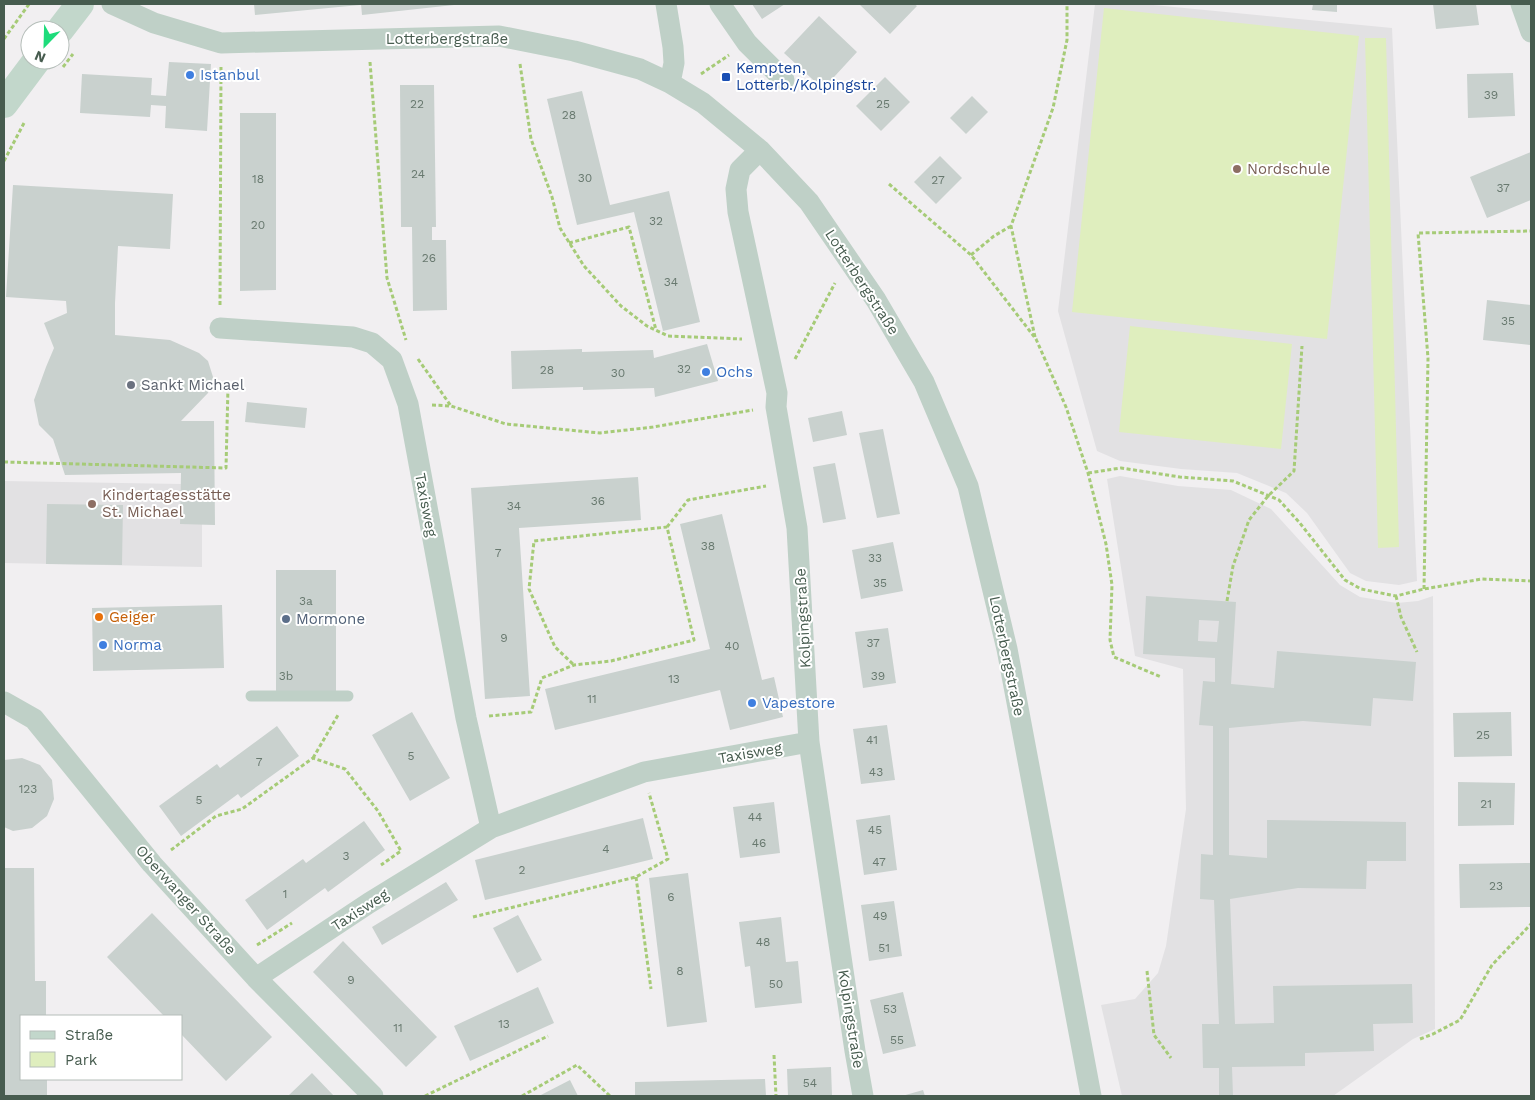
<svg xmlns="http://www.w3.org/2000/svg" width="1535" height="1100" viewBox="0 0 1535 1100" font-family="'Work Sans',sans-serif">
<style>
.education{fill:#e2e1e3}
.green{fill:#dfeebe}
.building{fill:#c9d1ce;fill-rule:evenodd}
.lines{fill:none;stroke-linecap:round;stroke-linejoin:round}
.path{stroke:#a6cb77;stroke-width:3;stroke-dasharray:4 2.5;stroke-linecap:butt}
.service{stroke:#bfd0c7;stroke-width:11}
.minor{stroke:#bfd0c7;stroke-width:21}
.secondary{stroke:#c2d7cb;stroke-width:28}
.shop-dot{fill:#3f7fe0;stroke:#fff;stroke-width:2}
.transit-dot{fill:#1a4fb4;stroke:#fff;stroke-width:2}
.education-dot{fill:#8d6e63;stroke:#fff;stroke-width:2}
.worship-dot{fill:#6b7280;stroke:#fff;stroke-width:2}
.food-dot{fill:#e8710a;stroke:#fff;stroke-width:2}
.service-dot{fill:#5c6f8a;stroke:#fff;stroke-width:2}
.labels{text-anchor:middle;stroke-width:4;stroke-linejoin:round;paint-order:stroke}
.number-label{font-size:12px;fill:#68796f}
.street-label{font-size:15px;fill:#475c4f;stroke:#fff}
.transit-label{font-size:15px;fill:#164399;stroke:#fff;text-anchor:start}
.shop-label{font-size:15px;fill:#366cbe;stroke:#fff;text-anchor:start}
.education-label{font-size:15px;fill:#785e54;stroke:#fff;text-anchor:start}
.worship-label{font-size:15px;fill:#5b616d;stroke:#fff;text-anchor:start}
.food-label{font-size:15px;fill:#c56008;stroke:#fff;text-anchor:start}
.service-label{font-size:15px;fill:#4e5e75;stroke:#fff;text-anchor:start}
</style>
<rect width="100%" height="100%" fill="#f1eff1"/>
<!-- education -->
<path class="education" d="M 1095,4 L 1143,4 L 1392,28 L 1417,581 L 1399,585 L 1366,581 L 1350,573 L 1307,513 L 1286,493 L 1237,473 L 1181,469 L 1120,461 L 1097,451 L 1058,311 Z
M 1120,476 L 1178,486 L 1231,490 L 1271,509 L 1340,585 L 1360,597 L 1397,603 L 1418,601 L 1433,596 L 1435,1029 L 1413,1039 L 1333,1096 L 1122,1096 L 1101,1005 L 1135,999 L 1158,973 L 1166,946 L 1186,809 L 1183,669 L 1135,656 L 1107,479 Z
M 4,481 L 181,484 L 180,524 L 202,524 L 202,567 L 4,563 Z"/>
<!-- green -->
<path class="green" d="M 1104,8 L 1359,36 L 1327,339 L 1072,312 Z
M 1365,38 L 1386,38 L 1399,547 L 1378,548 Z
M 1130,326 L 1292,344 L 1281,449 L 1119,432 Z"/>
<!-- building -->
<path class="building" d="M 254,4 L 360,4 L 360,5 L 255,15 Z
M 361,4 L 453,4 L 454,5 L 362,15 Z
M 752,4 L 785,4 L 762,19 Z
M 862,4 L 914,4 L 917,6 L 890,34 L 860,5 Z
M 1313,4 L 1337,4 L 1337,12 L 1312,10 Z
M 1433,4 L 1476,4 L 1479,25 L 1436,29 Z
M 819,16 L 857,52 L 823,89 L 784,53 Z
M 169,62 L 211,64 L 207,131 L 165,128 L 166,106 L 151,105 L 150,117 L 80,113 L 82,74 L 152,78 L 151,95 L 166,96 Z
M 1513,73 L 1515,116 L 1468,118 L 1467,74 Z
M 885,77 L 910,102 L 881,131 L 856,106 Z
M 400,85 L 434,85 L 436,227 L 432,227 L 432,240 L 446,240 L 447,310 L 413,311 L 412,227 L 401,227 Z
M 582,91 L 610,205 L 669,191 L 700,322 L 663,331 L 634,212 L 577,225 L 547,99 Z
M 972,96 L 988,112 L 966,134 L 950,118 Z
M 240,113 L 276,113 L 276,290 L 240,291 Z
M 1531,152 L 1531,200 L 1487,218 L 1470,177 Z
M 940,156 L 962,178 L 936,204 L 914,182 Z
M 13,185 L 173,194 L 170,249 L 118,246 L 115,303 L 115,335 L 170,340 L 199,353 L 208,361 L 213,377 L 208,393 L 181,421 L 214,421 L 215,525 L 180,524 L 181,473 L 65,475 L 53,439 L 39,425 L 34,400 L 46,367 L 54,348 L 44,323 L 67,313 L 66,301 L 6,297 Z
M 1487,300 L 1531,305 L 1530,345 L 1483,340 Z
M 707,344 L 718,381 L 655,397 L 654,388 L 583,390 L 583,387 L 512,389 L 511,351 L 582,349 L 582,352 L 653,350 L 654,358 Z
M 247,402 L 307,408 L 305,428 L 245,422 Z
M 842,411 L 847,435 L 813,442 L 808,418 Z
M 883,429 L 900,514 L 877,518 L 859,433 Z
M 835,463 L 846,519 L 823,523 L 813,467 Z
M 638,477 L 641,520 L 519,528 L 530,696 L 485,699 L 471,488 Z
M 47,504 L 123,505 L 122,565 L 46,564 Z
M 722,514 L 762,680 L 774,677 L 783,717 L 730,730 L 720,690 L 555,730 L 545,689 L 710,649 L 680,524 Z
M 893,542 L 903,591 L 861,599 L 852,550 Z
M 276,570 L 336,570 L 336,692 L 276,692 Z
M 1146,596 L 1236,602 L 1231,684 L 1274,688 L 1277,651 L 1416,662 L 1413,701 L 1373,698 L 1371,726 L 1303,721 L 1229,728 L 1229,855 L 1267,858 L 1267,820 L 1406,822 L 1406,861 L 1367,861 L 1366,889 L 1298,888 L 1230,899 L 1235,1024 L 1274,1023 L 1273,986 L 1412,984 L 1413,1023 L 1373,1024 L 1374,1051 L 1305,1053 L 1305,1066 L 1232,1067 L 1233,1096 L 1219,1096 L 1219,1068 L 1203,1068 L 1202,1024 L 1219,1024 L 1214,900 L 1200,899 L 1201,854 L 1213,855 L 1213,726 L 1199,725 L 1203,681 L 1215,682 L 1215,658 L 1143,654 ZM 1199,620 L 1219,621 L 1217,642 L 1198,641 Z
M 222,605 L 224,668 L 93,671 L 92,608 Z
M 888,628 L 896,683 L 863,688 L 855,632 Z
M 412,712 L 450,778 L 410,801 L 372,735 Z
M 1511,712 L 1512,756 L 1454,757 L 1453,713 Z
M 887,725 L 895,780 L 861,784 L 853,729 Z
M 277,726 L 299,756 L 241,798 L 238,794 L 181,836 L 159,806 L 217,764 L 220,768 Z
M 22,758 L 40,765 L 52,780 L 54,799 L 47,816 L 32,828 L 13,831 L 4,827 L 4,760 Z
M 1458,782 L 1515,783 L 1514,825 L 1458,826 Z
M 774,802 L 780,853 L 740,858 L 733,807 Z
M 890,815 L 897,870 L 864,875 L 856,820 Z
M 643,818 L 653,859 L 485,900 L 475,860 Z
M 364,821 L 385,850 L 328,892 L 325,888 L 267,930 L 245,900 L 303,859 L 306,863 Z
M 1531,863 L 1531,907 L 1460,908 L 1459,864 Z
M 4,868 L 34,868 L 35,981 L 46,981 L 46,1016 L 21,1016 L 21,1079 L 47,1079 L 47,1096 L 4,1096 Z
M 688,873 L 707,1022 L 667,1027 L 649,878 Z
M 446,882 L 458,900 L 382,945 L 372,927 Z
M 894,901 L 902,956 L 869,961 L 861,905 Z
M 152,913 L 272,1037 L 226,1081 L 181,1034 L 181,1016 L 164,1016 L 107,957 Z
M 518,915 L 542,960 L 517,973 L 493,928 Z
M 781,917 L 786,962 L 798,961 L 802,1003 L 755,1008 L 750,966 L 745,967 L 739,922 Z
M 343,941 L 437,1037 L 406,1067 L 313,972 Z
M 538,987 L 554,1023 L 470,1061 L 454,1026 Z
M 903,992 L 916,1046 L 883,1054 L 870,1000 Z
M 831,1067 L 832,1096 L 788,1096 L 787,1069 Z
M 312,1073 L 334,1096 L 291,1096 L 289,1095 Z
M 765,1079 L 766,1096 L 635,1096 L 635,1082 Z
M 570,1080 L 578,1096 L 539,1096 Z
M 923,1090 L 925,1096 L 902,1096 Z"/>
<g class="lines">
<!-- path -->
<path class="path" d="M 4,39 L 29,4
M 370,62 L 387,278 L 406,340
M 520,64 L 531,139 L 552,197 L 560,228 L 584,266 L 621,306 L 647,326 L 668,336 L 742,339
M 63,67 L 73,54
M 701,74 L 729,55
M 4,161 L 24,123
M 889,184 L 971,255 L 1036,339 L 1066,407 L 1088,473 L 1106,544 L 1112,585 L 1110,640 L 1114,657 L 1161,677
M 569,243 L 629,227 L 656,330
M 971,255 L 994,236 L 1011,226
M 220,305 L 221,66
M 1035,337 L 1011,226 L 1053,108 L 1067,40 L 1067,4
M 418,359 L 451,406
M 795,359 L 835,283
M 432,405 L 451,406 L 506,424 L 600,433 L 653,427 L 753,410
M 4,462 L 226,468 L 228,387
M 1088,473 L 1121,468 L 1180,477 L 1233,481 L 1279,500 L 1299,522 L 1345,580 L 1361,589 L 1396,596 L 1424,589 L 1482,579 L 1531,581
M 667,527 L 688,500 L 766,486
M 1424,589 L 1428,358 L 1418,233 L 1531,231
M 1396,596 L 1401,617 L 1417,652
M 1227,601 L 1233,566 L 1249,520 L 1268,496 L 1294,471 L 1302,346
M 489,716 L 531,712 L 542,678 L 574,665 L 611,661 L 694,640 L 667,527 L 534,541 L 529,589 L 555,647 L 574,665
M 313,758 L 338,715
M 171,850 L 216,816 L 242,809 L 313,758 L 345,769 L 378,811 L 401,851 L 381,865
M 636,877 L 651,989
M 473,917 L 636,877 L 668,859 L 649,793
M 257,945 L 292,923
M 1147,971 L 1154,1035 L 1171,1058
M 1420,1039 L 1433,1034 L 1460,1020 L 1492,965 L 1531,924
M 774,1055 L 776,1096
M 425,1096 L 548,1036
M 522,1096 L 577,1065 L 610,1096"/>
<!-- service -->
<path class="service" d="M 251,696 L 348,696"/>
<!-- minor -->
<path class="minor" d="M 112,4 L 154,23 L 221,43 L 499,36 L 574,51 L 640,69 L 670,83 L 703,103 L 760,150 L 809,202 L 876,300 L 924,382 L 968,486 L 1007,649 L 1091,1096
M 666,4 L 673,47 L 674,63 L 670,83
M 720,4 L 747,43 L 784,80
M 1521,4 L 1531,32
M 760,150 L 740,170 L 736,189 L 738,212 L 777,393 L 776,407 L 797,528 L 809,742 L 855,1051 L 863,1096
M 220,328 L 353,337 L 372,343 L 392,360 L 408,404 L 466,718 L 491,828
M 4,702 L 34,719 L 152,864 L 256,978 L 373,1096
M 256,978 L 369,903 L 491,828 L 644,772 L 809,742"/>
<!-- secondary -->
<path class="secondary" d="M 60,30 L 80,4
M 4,104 L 37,60"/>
</g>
<!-- markers -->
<g class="shop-dot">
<circle cx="190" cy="75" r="5"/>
<circle cx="706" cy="372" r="5"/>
<circle cx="103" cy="645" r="5"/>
<circle cx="752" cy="703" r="5"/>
</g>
<rect class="transit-dot" x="721" y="72" width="10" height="10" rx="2.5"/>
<g class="education-dot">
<circle cx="1237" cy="169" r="5"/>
<circle cx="92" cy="504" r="5"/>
</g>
<circle class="worship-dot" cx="131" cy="385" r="5"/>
<circle class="food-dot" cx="99" cy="617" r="5"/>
<circle class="service-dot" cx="286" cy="619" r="5"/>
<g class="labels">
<!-- number labels -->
<g class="number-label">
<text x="1491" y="99">39</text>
<text x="417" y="108">22</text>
<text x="883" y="108">25</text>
<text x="569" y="119">28</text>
<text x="418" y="178">24</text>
<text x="585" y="182">30</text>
<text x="258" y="183">18</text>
<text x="938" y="184">27</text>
<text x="1503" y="192">37</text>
<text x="656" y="225">32</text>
<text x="258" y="229">20</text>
<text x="429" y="262">26</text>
<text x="671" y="286">34</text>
<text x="1508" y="325">35</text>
<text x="684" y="373">32</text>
<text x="547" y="374">28</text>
<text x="618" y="377">30</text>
<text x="598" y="505">36</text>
<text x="514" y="510">34</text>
<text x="708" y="550">38</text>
<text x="498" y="557">7</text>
<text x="875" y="562">33</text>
<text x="880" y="587">35</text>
<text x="306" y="605">3a</text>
<text x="504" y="642">9</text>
<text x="873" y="647">37</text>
<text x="732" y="650">40</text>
<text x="286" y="680">3b</text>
<text x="878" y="680">39</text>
<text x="674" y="683">13</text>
<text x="592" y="703">11</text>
<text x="1483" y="739">25</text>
<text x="872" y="744">41</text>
<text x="411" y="760">5</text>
<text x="259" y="766">7</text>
<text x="876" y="776">43</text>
<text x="28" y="793">123</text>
<text x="199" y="804">5</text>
<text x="1486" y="808">21</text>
<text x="755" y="821">44</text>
<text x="875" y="834">45</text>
<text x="759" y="847">46</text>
<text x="606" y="853">4</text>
<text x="346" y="860">3</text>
<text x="879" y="866">47</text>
<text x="522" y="874">2</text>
<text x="1496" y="890">23</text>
<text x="285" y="898">1</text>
<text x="671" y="901">6</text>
<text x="880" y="920">49</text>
<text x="763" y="946">48</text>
<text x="884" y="952">51</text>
<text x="680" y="975">8</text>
<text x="351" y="984">9</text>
<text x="776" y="988">50</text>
<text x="890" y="1013">53</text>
<text x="504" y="1028">13</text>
<text x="398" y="1032">11</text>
<text x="897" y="1044">55</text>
<text x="810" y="1087">54</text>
</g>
<!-- street labels -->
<g class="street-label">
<text x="447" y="44">Lotterbergstraße</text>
<text transform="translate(862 282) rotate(57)" y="5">Lotterbergstraße</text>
<text transform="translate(426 505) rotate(79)" y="5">Taxisweg</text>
<text transform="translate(803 618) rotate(-93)" y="5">Kolpingstraße</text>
<text transform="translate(1007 656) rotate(78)" y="5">Lotterbergstraße</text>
<text transform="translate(750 753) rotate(-10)" y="5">Taxisweg</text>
<text transform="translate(186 900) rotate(48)" y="5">Oberwanger Straße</text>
<text transform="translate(360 910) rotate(-33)" y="5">Taxisweg</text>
<text transform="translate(851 1019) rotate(81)" y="5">Kolpingstraße</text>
</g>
<!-- transit labels -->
<g class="transit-label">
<text x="736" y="73">Kempten,<tspan x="736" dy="17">Lotterb./Kolpingstr.</tspan></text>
</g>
<!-- shop labels -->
<g class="shop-label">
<text x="200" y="80">Istanbul</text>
<text x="716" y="377">Ochs</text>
<text x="113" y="650">Norma</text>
<text x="762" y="708">Vapestore</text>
</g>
<!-- education labels -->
<g class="education-label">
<text x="1247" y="174">Nordschule</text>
<text x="102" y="500">Kindertagesstätte<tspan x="102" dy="17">St. Michael</tspan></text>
</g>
<!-- worship labels -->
<g class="worship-label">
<text x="141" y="390">Sankt Michael</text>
</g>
<!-- food labels -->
<g class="food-label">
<text x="109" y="622">Geiger</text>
</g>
<!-- service labels -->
<g class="service-label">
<text x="296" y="624">Mormone</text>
</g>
</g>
<!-- border -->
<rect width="1535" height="1100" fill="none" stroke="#475c4f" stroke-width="10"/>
<!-- legend -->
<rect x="20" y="1015" width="162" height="65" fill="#ffffff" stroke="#b5beb9"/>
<rect x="30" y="1031" width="25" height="8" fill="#c2d7cb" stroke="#b5beb9"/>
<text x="65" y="1040" font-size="15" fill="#475c4f">Straße</text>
<rect x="30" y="1052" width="25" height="15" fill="#dfeebe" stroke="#b5beb9"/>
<text x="65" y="1065" font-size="15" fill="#475c4f">Park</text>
<!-- north arrow -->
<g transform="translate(45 45) rotate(203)"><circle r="24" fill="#ffffff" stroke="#b5beb9"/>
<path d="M0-4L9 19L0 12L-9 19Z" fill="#1edc7b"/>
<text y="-8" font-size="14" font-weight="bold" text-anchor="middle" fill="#475c4f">N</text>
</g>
</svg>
